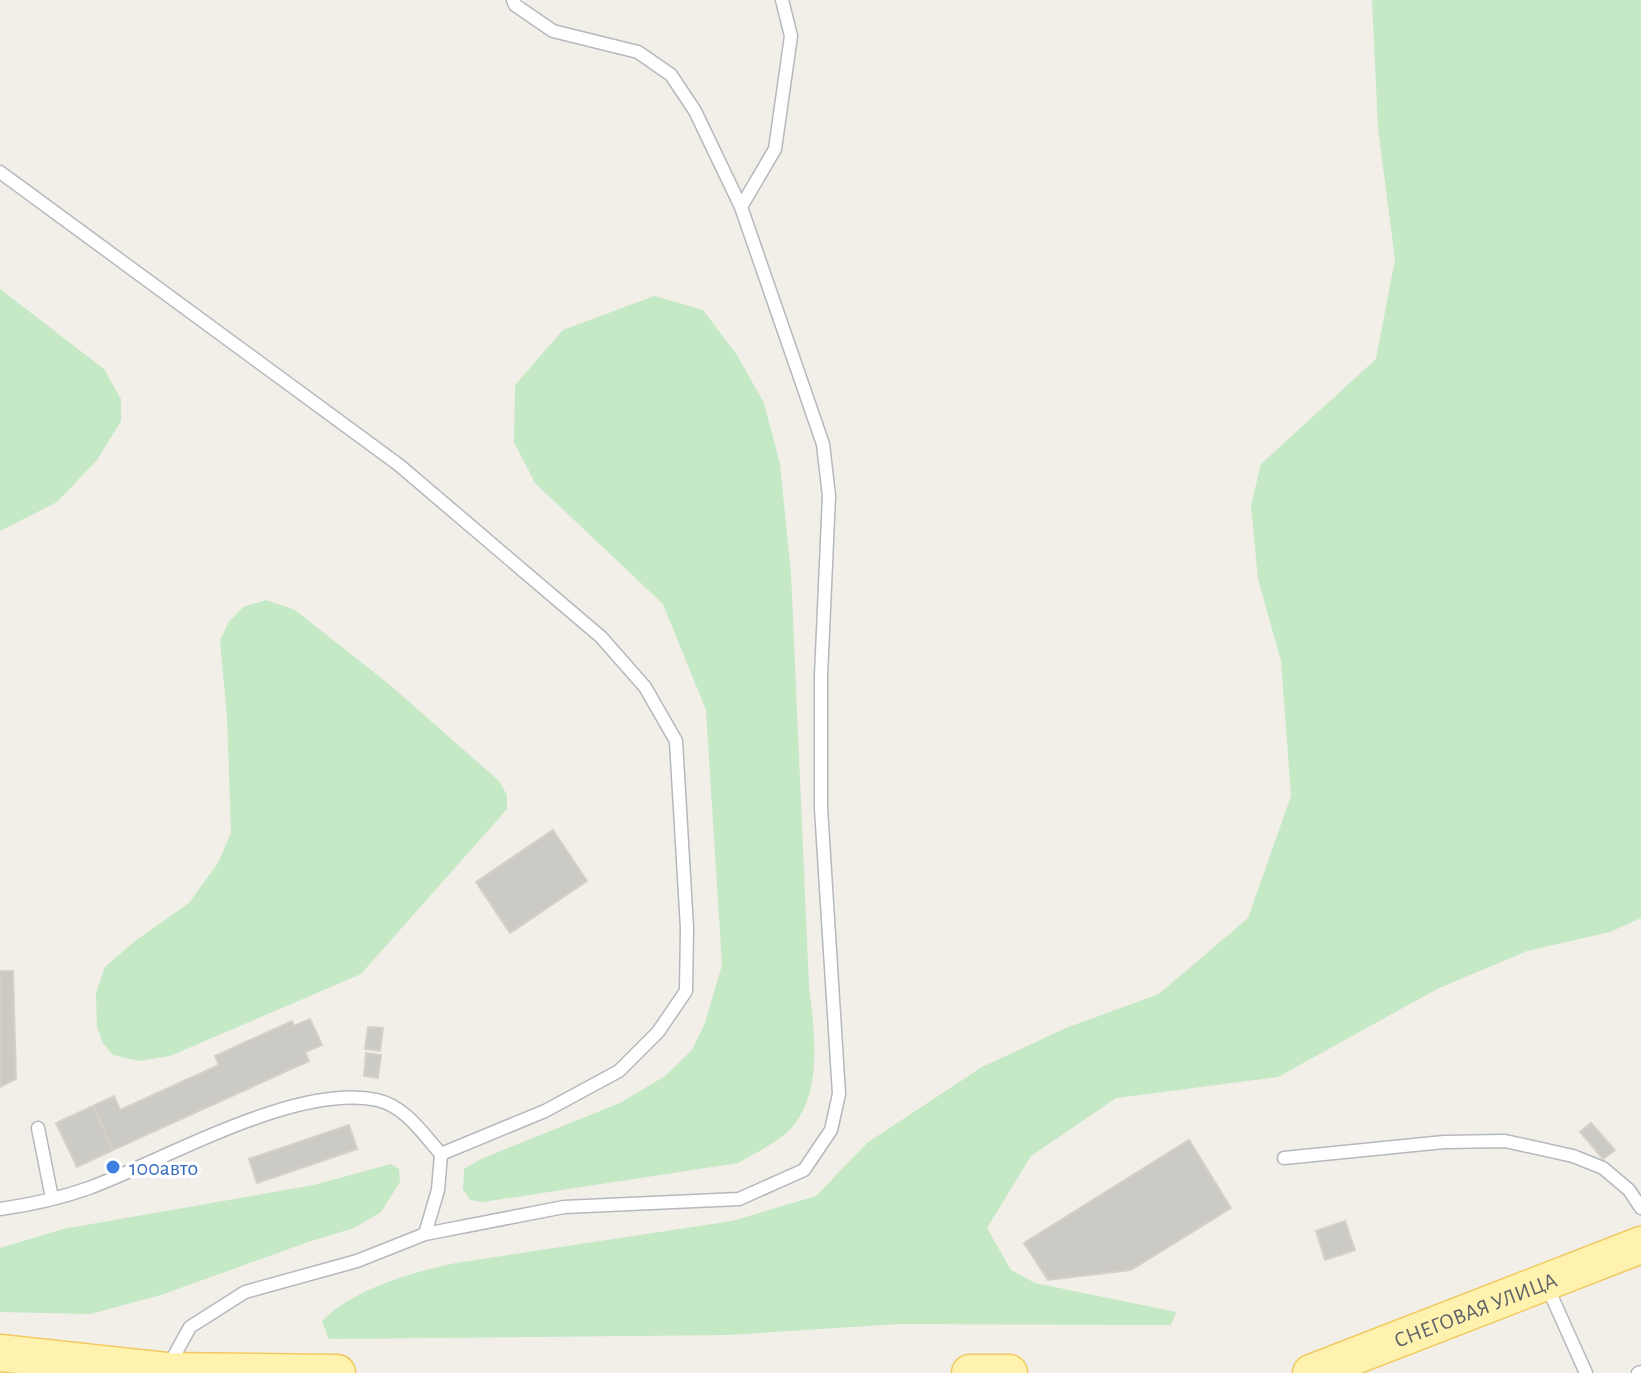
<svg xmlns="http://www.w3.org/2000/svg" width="1641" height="1373" viewBox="0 0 1641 1373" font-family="'Alegreya Sans',sans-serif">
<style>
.green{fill:#c5e8c5}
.building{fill:#cccac5;stroke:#d6d1c6;stroke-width:2}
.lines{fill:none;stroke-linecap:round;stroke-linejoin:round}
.lane-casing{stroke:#b5b8bc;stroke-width:15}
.primary-casing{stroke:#f2c960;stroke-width:39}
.lane{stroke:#fff;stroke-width:12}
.primary{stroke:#fff2af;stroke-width:36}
.shop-dot{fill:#3f7fe0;stroke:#fff;stroke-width:3}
.labels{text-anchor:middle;stroke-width:7;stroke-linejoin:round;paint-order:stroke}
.shop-label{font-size:22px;fill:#366cbe;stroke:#fff;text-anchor:start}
.street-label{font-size:22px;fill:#5f6368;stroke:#fff}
</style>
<rect width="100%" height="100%" fill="#f1efe8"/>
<!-- green -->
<path class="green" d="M 1372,0 L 1641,0 L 1641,918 L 1610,932 L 1527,951 L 1437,989 L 1278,1077 L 1116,1098 L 1031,1156 L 987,1228 L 1011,1270 L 1035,1283 L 1176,1312 L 1171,1325 L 899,1324 L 729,1335 L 329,1339 L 322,1321 C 354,1289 412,1272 456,1263 L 732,1221 L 816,1196 L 867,1143 L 982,1067 L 1066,1028 L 1159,994 L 1248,918 L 1291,796 L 1281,661 L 1258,579 L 1251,505 L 1261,464 L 1376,359 L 1395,259 L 1378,129 Z
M 0,289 L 104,369 L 121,399 L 121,421 L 97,460 L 57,502 L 0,531 Z
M 654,296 L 703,310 L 737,355 L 764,403 L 780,464 L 791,573 L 809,986 C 814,1029 823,1088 794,1125 C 780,1142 757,1152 738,1163 L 483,1202 L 470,1200 L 463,1189 L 464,1169 L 481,1159 L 620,1103 L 665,1076 L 692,1050 L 705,1023 L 722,965 L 706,710 L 663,604 L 535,483 L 514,442 L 515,385 L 563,330 Z
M 266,600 L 295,610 L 390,685 L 499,781 L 507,795 L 507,809 L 361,974 L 170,1056 L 139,1061 L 113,1055 L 103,1043 L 97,1027 L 96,993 L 105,967 L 135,941 L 189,903 L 218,863 L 231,833 L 227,716 L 220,641 L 228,623 L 243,607 Z
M 391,1164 L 399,1169 L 400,1182 L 381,1212 L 354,1228 L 308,1242 L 161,1295 L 90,1314 L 0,1312 L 0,1248 L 63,1229 L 314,1185 Z"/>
<!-- building -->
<path class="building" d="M 553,830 L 587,881 L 510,933 L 476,882 Z
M 0,971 L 13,971 L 16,1079 L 0,1087 Z
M 310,1019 L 322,1045 L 305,1052 L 309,1061 L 113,1150 L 93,1106 L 114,1096 L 120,1110 L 219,1065 L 215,1056 L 292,1021 L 294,1026 Z
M 368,1027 L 383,1028 L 380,1051 L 365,1049 Z
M 366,1053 L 381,1055 L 378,1078 L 364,1076 Z
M 93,1106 L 113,1150 L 77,1167 L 56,1123 Z
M 1591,1123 L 1615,1150 L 1603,1159 L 1580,1132 Z
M 349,1125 L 357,1149 L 257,1183 L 249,1159 Z
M 1189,1140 L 1231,1208 L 1131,1270 L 1048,1280 L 1024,1243 Z
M 1345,1221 L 1355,1250 L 1325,1260 L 1316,1231 Z"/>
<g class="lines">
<!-- lane casing -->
<g class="lane-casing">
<path id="lane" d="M 513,0 L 515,5 L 553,31 L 638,52 L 671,75 L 695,111 L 741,207
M 0,172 L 399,465 L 601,637 L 645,687 L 676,741 L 687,928 L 686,991 L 658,1032 L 619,1071 L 545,1111 L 441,1154
M 38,1128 L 52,1198
M 1284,1158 L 1444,1142 L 1505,1141 L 1573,1156 L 1603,1168 L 1629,1190 L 1641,1208
M 0,1209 C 29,1205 61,1198 89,1188 C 167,1159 296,1083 377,1100 C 405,1106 423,1134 441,1154 L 438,1190 L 425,1234
M 1546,1284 L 1586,1373
M 169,1365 L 190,1327 L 245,1292 L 357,1261 L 425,1234 L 564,1207 L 739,1199 L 804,1170 L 831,1130 L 839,1094 L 821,808 L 821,676 L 829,496 L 823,444 L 741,207 L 775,149 L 791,36 L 782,0
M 1638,1373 L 1641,1372"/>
</g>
<!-- primary casing -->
<g class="primary-casing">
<g id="primary">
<path d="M 0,1353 L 166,1371 L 337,1373"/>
<path d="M 970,1373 L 1009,1373"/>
<path id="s1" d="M 1311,1373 L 1641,1245"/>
</g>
</g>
<!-- lane -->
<use href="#lane" class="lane"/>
<!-- primary -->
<use href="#primary" class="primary"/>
</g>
<!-- markers -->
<circle class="shop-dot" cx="113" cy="1167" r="8"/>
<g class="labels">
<!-- shop labels -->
<g class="shop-label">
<text x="129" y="1175">100авто</text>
</g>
<!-- street labels -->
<g class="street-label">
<text dy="8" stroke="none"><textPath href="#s1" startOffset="176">СНЕГОВАЯ УЛИЦА</textPath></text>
</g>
</g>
</svg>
